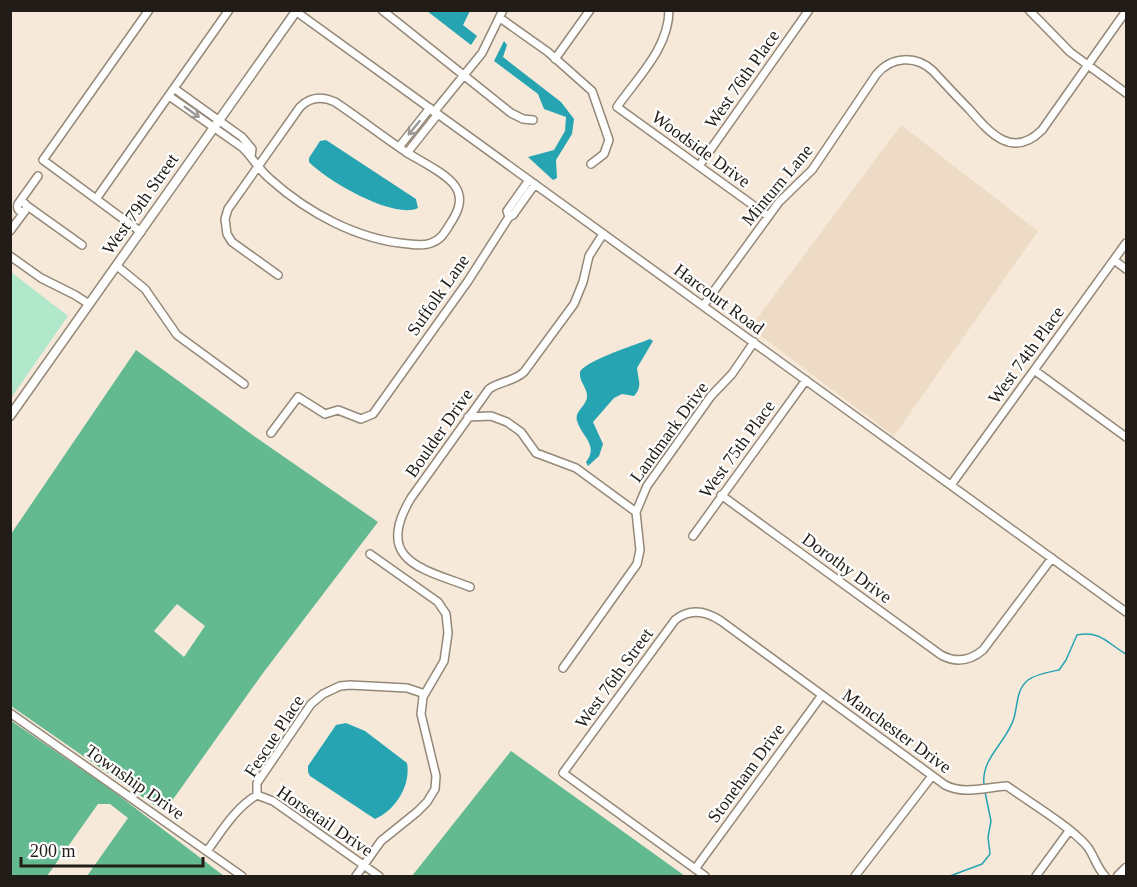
<svg xmlns="http://www.w3.org/2000/svg" width="1137" height="887" viewBox="0 0 1137 887" font-family="'Times New Roman',serif">
<style>
.built{fill:#eedbc5}
.green{fill:#b1e7ca}
.forest{fill:#63ba91;fill-rule:evenodd}
.water{fill:#26a4b2}
.lines{fill:none;stroke-linecap:round;stroke-linejoin:round}
.stream{stroke:#26a4b2;stroke-width:1.5}
.minor-casing{stroke:#948879;stroke-width:10}
.major-casing{stroke:#948879;stroke-width:11}
.minor{stroke:#fff;stroke-width:7}
.major{stroke:#fff;stroke-width:8}
.oneway{stroke:#9b9997}
.labels{text-anchor:middle;stroke-width:4.5;stroke-linejoin:round;paint-order:stroke}
.street-label{font-size:18px;fill:#211c17;stroke:#fff}
</style>
<rect width="100%" height="100%" fill="#f7e9d9"/>
<!-- built -->
<path class="built" d="M 901,125 L 1038,231 L 894,436 L 750,328 Z"/>
<!-- green -->
<path class="green" d="M 11,272 L 68,316 L 11,398 Z"/>
<!-- forest -->
<path class="forest" d="M 136,350 L 254,436 L 378,522 L 263,673 L 164,812 L 11,706 L 11,534 ZM 177,604 L 205,626 L 184,657 L 154,631 Z
M 10,720 L 109,788 L 224,876 L 87,876 L 128,818 L 110,804 L 98,804 L 47,876 L 11,876 Z
M 511,751 L 685,876 L 412,876 Z"/>
<!-- water -->
<path class="water" d="M 427,11 L 470,11 L 463,25 L 477,36 L 471,45 Z
M 504,41 L 507,45 L 503,57 L 561,102 L 574,119 L 572,134 L 556,160 L 557,178 L 553,180 L 528,157 L 554,150 L 565,131 L 566,117 L 544,109 L 538,94 L 494,61 Z
M 326,140 L 416,199 L 418,208 C 394,220 326,180 309,162 L 309,158 L 320,141 Z
M 650,339 L 653,341 L 637,368 C 638,380 643,386 634,396 L 622,394 L 614,398 L 593,422 L 603,444 L 599,456 L 588,466 L 586,462 C 599,445 582,437 577,421 C 574,410 588,406 587,395 C 587,388 579,381 580,373 C 581,362 638,344 650,339 Z
M 346,723 L 365,731 L 407,763 C 411,785 396,810 375,819 L 310,776 L 308,772 L 308,766 L 336,725 Z"/>
<g class="lines">
<!-- stream -->
<path class="stream" d="M 984,784 C 981,758 1007,742 1014,718 C 1018,704 1016,690 1028,680 C 1036,674 1049,672 1059,670 L 1066,660 L 1077,635 C 1101,630 1108,644 1126,654
M 950,876 L 982,864 L 990,854 L 988,837 L 991,821 L 985,792"/>
<!-- minor casing -->
<g class="minor-casing">
<path id="minor" d="M 294,10 L 1126,612
M 382,10 L 511,113 L 523,119 L 533,120
M 669,10 C 669,48 637,78 617,107 L 768,216
M 1029,10 L 1070,52 L 1126,93
M 500,18 L 548,52 L 592,91 L 609,140 L 604,154 L 591,164
M 555,59 L 590,10
M 175,89 L 242,137 L 252,149 L 251,156
M 169,96 L 243,148 C 253,158 259,170 270,179 C 308,213 358,240 409,244 C 416,245 424,246 431,243 C 441,240 445,232 450,224 C 458,212 464,199 455,186 C 446,173 420,161 406,152 C 382,136 359,118 335,102 C 322,96 310,97 300,107 L 228,209 L 225,219 L 227,234 L 232,242 L 278,275
M 434,112 L 482,53 L 503,10
M 399,147 L 430,108
M 407,153 L 438,114
M 699,166 L 809,10
M 96,199 L 229,10
M17.5 207a4.5 4.5 0 1 1 9 0a4.5 4.5 0 1 1-9 0Z
M 18,204 L 38,176
M 26,205 L 82,245
M 509,217 L 513,215 L 535,184
M 10,231 L 25,211
M 141,232 L 43,160 L 149,10
M 10,256 L 41,278 L 75,295 L 89,304
M 1114,260 L 1126,269
M 117,266 L 145,289 L 177,335 L 244,384
M 703,306 L 779,202 L 812,170 L 876,75 C 891,56 916,55 933,71 C 945,84 957,97 969,109 C 989,132 1012,160 1042,130 L 1126,11
M 1034,370 L 1126,437
M 468,417 L 491,416 L 507,422 L 521,432 L 536,453 L 576,468 L 636,512
M 271,433 L 298,397 L 325,414 L 338,410 L 361,419 L 373,414 L 468,281 L 509,217 L 507,211 L 529,180
M 951,485 L 1126,243
M 721,495 L 941,655 C 956,663 970,661 983,650 L 1052,558
M 693,536 L 806,380
M 470,587 C 423,569 373,561 411,498 L 489,389 C 500,381 513,382 524,372 L 574,304 L 583,282 L 589,256 L 603,234
M 563,668 L 637,564 L 640,550 L 636,512 L 647,486 L 711,396 L 732,374 L 754,342
M 10,713 L 242,876
M 257,795 L 257,783 L 311,704 L 323,694 L 340,686 L 350,685 L 407,688 L 425,694
M 207,851 C 222,831 234,809 257,795 L 273,801 L 379,876
M 695,869 L 822,695
M 356,876 L 381,841 L 417,812 L 427,802 L 435,789 L 436,776 L 421,714 L 423,697 L 444,661 L 448,633 L 446,614 L 438,602 L 370,554
M 705,876 L 563,773 L 675,620 C 690,608 706,611 721,621 L 945,785 C 964,795 986,787 1007,786 C 1029,802 1068,825 1086,845 C 1094,854 1096,867 1105,876
M 855,876 L 932,776
M 1036,876 L 1069,831"/>
</g>
<!-- major casing -->
<g class="major-casing">
<path id="major" d="M 10,416 L 297,10
M 1118,876 L 1126,868"/>
</g>
<!-- minor -->
<use href="#minor" class="minor"/>
<!-- major -->
<use href="#major" class="major"/>
</g>
<!-- one-way arrows -->
<defs><path id="oneway-shaft" d="M-6 0H5M1.5-3L5.5 0L1.5 3" fill="none" stroke-width="1.6" stroke-linecap="round" stroke-linejoin="round" transform="scale(1.5)"/></defs>
<g class="oneway">
<use href="#oneway-shaft" transform="translate(192 112) rotate(36)"/>
<use href="#oneway-shaft" transform="translate(414 128) rotate(129)"/>
</g>
<g class="labels">
<!-- street labels -->
<g class="street-label">
<text transform="translate(742 79) rotate(-55)" y="6">West 76th Place</text>
<text transform="translate(701 149) rotate(36)" y="6">Woodside Drive</text>
<text transform="translate(777 185) rotate(-50)" y="6">Minturn Lane</text>
<text transform="translate(140 204) rotate(-55)" y="6">West 79th Street</text>
<text transform="translate(438 295) rotate(-55)" y="6">Suffolk Lane</text>
<text transform="translate(719 299) rotate(36)" y="6">Harcourt Road</text>
<text transform="translate(1026 355) rotate(-54)" y="6">West 74th Place</text>
<text transform="translate(669 432) rotate(-54)" y="6">Landmark Drive</text>
<text transform="translate(439 433) rotate(-55)" y="6">Boulder Drive</text>
<text transform="translate(737 449) rotate(-54)" y="6">West 75th Place</text>
<text transform="translate(847 568) rotate(36)" y="6">Dorothy Drive</text>
<text transform="translate(614 678) rotate(-54)" y="6">West 76th Street</text>
<text transform="translate(897 731) rotate(36)" y="6">Manchester Drive</text>
<text transform="translate(274 736) rotate(-57)" y="6">Fescue Place</text>
<text transform="translate(746 773) rotate(-54)" y="6">Stoneham Drive</text>
<text transform="translate(135 782) rotate(35)" y="6">Township Drive</text>
<text transform="translate(325 821) rotate(34)" y="6">Horsetail Drive</text>
</g>
</g>
<!-- border -->
<rect width="1137" height="887" fill="none" stroke="#211c17" stroke-width="24"/>
<!-- scale -->
<path d="M21 857v9h182v-9" fill="none" stroke="#211c17" stroke-width="3"/>
<text x="30" y="857" font-size="18" fill="#211c17" stroke="#ffffff" stroke-width="4.5" paint-order="stroke">200 m</text>
</svg>
